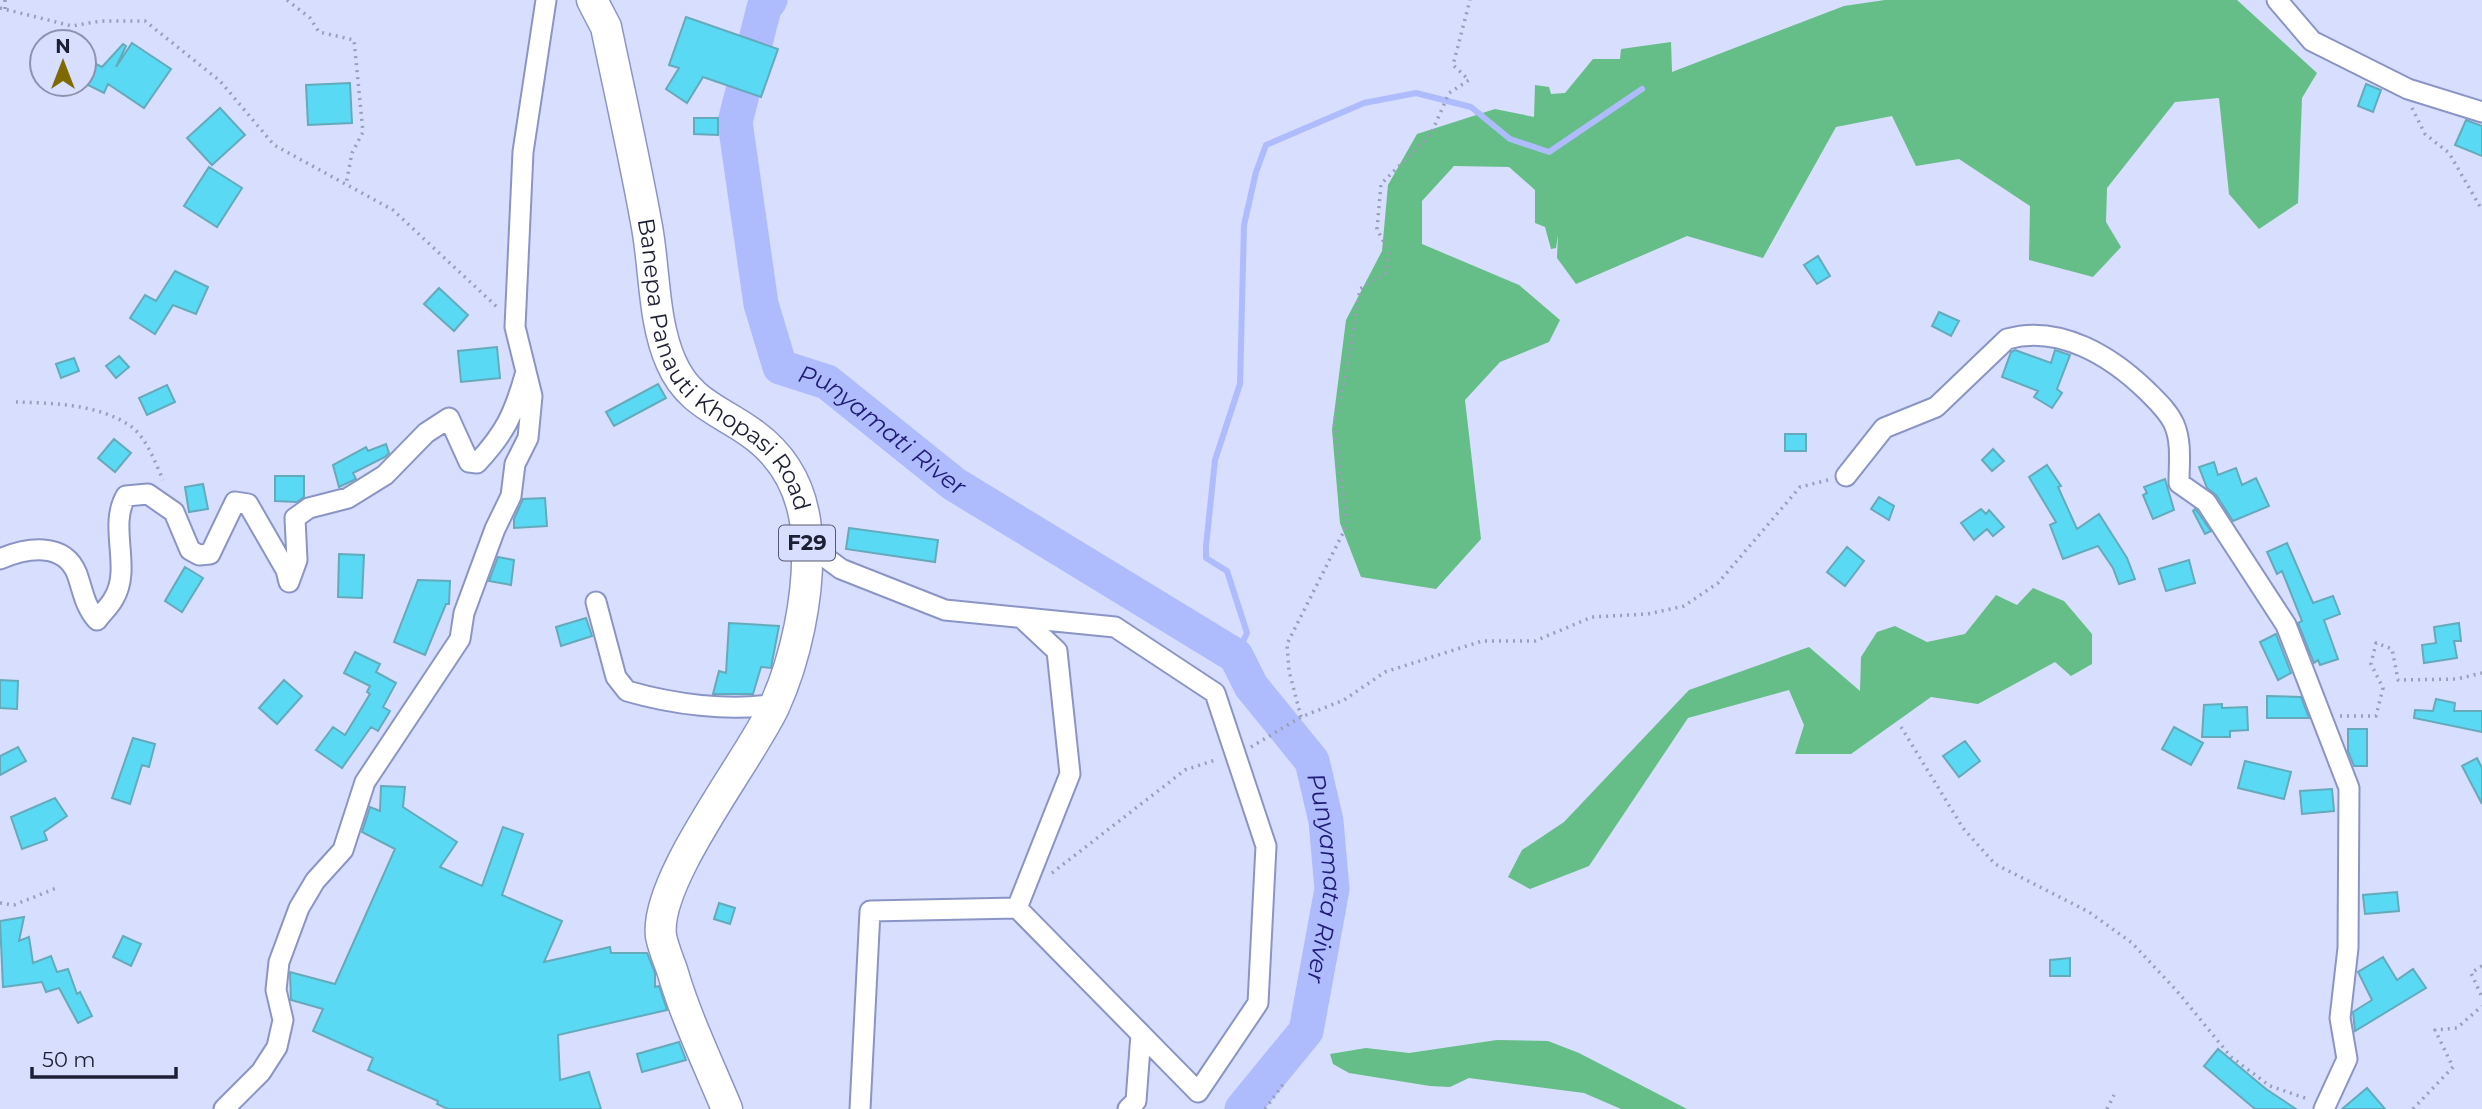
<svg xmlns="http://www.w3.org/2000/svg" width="2482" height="1109" viewBox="0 0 2482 1109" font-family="Montserrat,sans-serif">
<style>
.forest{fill:#65bd87}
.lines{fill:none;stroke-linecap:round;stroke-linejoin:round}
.stream{stroke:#aebcfd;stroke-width:6}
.river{stroke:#aebcfd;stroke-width:35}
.building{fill:#5ad9f5;stroke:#65aabb;stroke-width:2}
.street-casing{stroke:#8a95c6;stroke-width:23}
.primary-casing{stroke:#8a95c6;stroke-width:33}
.path{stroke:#999fbb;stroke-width:3.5;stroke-dasharray:2 5;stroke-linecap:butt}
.street{stroke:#fff;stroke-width:19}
.primary{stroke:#fff;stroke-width:30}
.labels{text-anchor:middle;stroke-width:7;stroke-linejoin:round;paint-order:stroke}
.shield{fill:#d7defe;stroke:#555971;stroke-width:2}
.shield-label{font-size:21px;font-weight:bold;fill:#1d2034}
.street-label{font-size:23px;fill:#1d2034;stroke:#d7defe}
.water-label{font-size:24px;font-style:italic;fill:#1f1b76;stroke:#d7defe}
</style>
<rect width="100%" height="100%" fill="#d7defe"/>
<!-- forest -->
<path class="forest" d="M 1885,0 L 2237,0 L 2317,73 L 2302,98 L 2298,203 L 2259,229 L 2229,194 L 2219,98 L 2175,102 L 2107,188 L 2106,222 L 2121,247 L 2093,277 L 2029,260 L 2030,206 L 1959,159 L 1916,166 L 1892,116 L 1836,127 L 1763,258 L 1687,236 L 1576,284 L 1557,258 L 1558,235 L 1556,248 L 1551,249 L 1545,227 L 1535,223 L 1535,190 L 1509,167 L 1454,166 L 1422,201 L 1422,244 L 1519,285 L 1560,320 L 1549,342 L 1500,362 L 1465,400 L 1481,539 L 1436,589 L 1361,577 L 1340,523 L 1332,430 L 1346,320 L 1382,251 L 1388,185 L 1417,134 L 1495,109 L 1534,117 L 1535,85 L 1549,87 L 1551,94 L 1565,93 L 1593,59 L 1620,59 L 1621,49 L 1671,42 L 1672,72 L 1844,6 Z
M 2033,588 L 2064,601 L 2092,634 L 2092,664 L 2071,676 L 2055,662 L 1978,704 L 1931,697 L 1851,754 L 1795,754 L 1804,725 L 1789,690 L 1688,718 L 1589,866 L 1530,889 L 1508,877 L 1522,850 L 1564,822 L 1689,690 L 1809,647 L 1860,691 L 1861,657 L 1877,632 L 1895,626 L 1927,642 L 1965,634 L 1996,595 L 2017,605 Z
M 1497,1040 L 1548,1041 L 1579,1053 L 1687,1109 L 1621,1109 L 1584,1093 L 1469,1078 L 1450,1087 L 1430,1086 L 1349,1073 L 1333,1064 L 1330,1054 L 1366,1048 L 1409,1053 Z"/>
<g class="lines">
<!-- stream -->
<path class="stream" d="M 1236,656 L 1247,633 L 1227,571 L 1206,558 L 1206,546 L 1215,460 L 1240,384 L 1244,225 L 1256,172 L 1266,145 L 1364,103 L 1416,93 L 1471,107 L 1510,139 L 1549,152 L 1642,89"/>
<!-- river -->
<path class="river" id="s1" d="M 770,0 L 764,8 L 735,122 L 761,304 L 780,367 L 827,382 L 954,484 L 1236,656 L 1251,686 L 1312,761 L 1326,821 L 1332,889 L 1306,1031 L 1242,1109"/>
</g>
<!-- building -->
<path class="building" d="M 686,17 L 778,49 L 761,97 L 703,77 L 687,103 L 666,89 L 679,68 L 669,65 Z
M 132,43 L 171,69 L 144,108 L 108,84 L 104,93 L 84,83 L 92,62 L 102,67 L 123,44 L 126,46 L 116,67 Z
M 350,83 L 352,123 L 308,125 L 306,85 Z
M 2366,84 L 2381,90 L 2373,112 L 2358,106 Z
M 220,108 L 245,135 L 212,165 L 187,138 Z
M 694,118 L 718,118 L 718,135 L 694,134 Z
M 2466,120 L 2482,126 L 2482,156 L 2455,145 Z
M 209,167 L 242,188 L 217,227 L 184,206 Z
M 1818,256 L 1830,276 L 1817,284 L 1804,265 Z
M 175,271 L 208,287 L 196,314 L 173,305 L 155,334 L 130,318 L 145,295 L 156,301 Z
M 439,288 L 468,315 L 454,331 L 424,304 Z
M 1939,312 L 1959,321 L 1951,336 L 1932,326 Z
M 497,347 L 500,378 L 461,382 L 458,351 Z
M 2015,350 L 2051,363 L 2055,350 L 2070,355 L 2057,389 L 2062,393 L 2052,408 L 2034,397 L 2038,391 L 2002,377 L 2011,352 Z
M 119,356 L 129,367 L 116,378 L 106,366 Z
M 74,358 L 79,371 L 61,378 L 56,364 Z
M 658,384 L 666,398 L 614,426 L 606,412 Z
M 167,385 L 175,402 L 147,415 L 139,398 Z
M 1785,434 L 1806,434 L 1806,451 L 1785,451 Z
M 114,439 L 131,453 L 115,472 L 98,458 Z
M 386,444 L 389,453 L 385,457 L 353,473 L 356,479 L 339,487 L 333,465 L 366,447 L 368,451 Z
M 1993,449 L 2004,461 L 1992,471 L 1982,460 Z
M 2214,462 L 2218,475 L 2236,468 L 2242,485 L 2256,478 L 2269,506 L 2233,521 L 2216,495 L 2207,488 L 2199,467 Z
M 2047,465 L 2061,486 L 2058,487 L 2077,529 L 2099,514 L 2127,558 L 2135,579 L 2119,584 L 2113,568 L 2098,546 L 2063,559 L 2050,525 L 2056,522 L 2029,477 Z
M 275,476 L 304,476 L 304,497 L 297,502 L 275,501 Z
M 2165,479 L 2174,510 L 2153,519 L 2143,495 L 2147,493 L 2144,487 Z
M 203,484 L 208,509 L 189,512 L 185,487 Z
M 1879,497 L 1894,506 L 1889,520 L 1871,509 Z
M 545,498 L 547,526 L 514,528 L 514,519 L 523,499 Z
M 1981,509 L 1986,514 L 1989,510 L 2004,527 L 1993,536 L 1987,529 L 1974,540 L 1961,523 Z
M 2195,509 L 2197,511 L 2211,531 L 2205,534 L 2193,511 Z
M 849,528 L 938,540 L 935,562 L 846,549 Z
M 2287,543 L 2313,603 L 2333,596 L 2340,614 L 2324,620 L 2338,659 L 2320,665 L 2318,660 L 2314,663 L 2298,623 L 2302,621 L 2282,571 L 2277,574 L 2267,552 Z
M 1847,547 L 1864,561 L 1845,586 L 1827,572 Z
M 339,554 L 364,555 L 362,598 L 338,597 Z
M 498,557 L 514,560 L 511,585 L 489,581 Z
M 2189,560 L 2195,583 L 2166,591 L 2159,569 Z
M 185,567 L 203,578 L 182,612 L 165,601 Z
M 418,580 L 450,581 L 449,604 L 446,604 L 425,655 L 394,642 Z
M 586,618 L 592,636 L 561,646 L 556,627 Z
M 729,623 L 779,626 L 771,668 L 761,667 L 753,694 L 713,694 L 719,671 L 726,673 Z
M 2459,623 L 2461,641 L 2454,641 L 2457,658 L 2424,663 L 2422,645 L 2436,643 L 2434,627 Z
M 2276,634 L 2291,673 L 2278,680 L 2260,642 Z
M 355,652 L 380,664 L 376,672 L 396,683 L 383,707 L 390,711 L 378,731 L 371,727 L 342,768 L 316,750 L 333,727 L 345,735 L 370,694 L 367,692 L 370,686 L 344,673 Z
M 0,680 L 18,681 L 17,709 L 0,708 Z
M 284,680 L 302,696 L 277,724 L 259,708 Z
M 2267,696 L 2301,697 L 2309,718 L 2267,718 Z
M 2436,699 L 2455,703 L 2454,711 L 2482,711 L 2482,732 L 2414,718 L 2415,710 L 2433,711 Z
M 2222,704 L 2222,708 L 2247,707 L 2248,730 L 2230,731 L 2230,737 L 2202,737 L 2204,705 Z
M 2174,727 L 2203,743 L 2191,765 L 2162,749 Z
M 2348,729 L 2367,729 L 2367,766 L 2354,766 L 2348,751 Z
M 133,738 L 155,744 L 149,767 L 142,765 L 130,804 L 112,798 Z
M 1965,741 L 1980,761 L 1959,777 L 1943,756 Z
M 18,747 L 26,761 L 0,775 L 0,756 Z
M 2477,758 L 2482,768 L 2482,804 L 2462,766 Z
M 2245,761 L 2291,772 L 2284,799 L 2238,788 Z
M 381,786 L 405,787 L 403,807 L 457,842 L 440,867 L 482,886 L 503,827 L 523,834 L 502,895 L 562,921 L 544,962 L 610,947 L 611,953 L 647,953 L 655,973 L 655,987 L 659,986 L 667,1010 L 558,1035 L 560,1080 L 589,1072 L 601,1109 L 448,1109 L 437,1104 L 438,1101 L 368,1070 L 373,1058 L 313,1031 L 323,1009 L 291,1000 L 290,972 L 335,984 L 395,849 L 362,832 L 370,807 L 380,811 Z
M 2332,789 L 2334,811 L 2302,814 L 2300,791 Z
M 55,798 L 67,816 L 44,832 L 47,840 L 22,849 L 11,817 Z
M 2397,892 L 2399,911 L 2365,914 L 2363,895 Z
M 719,903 L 735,908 L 730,924 L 714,919 Z
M 24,917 L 19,941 L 29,937 L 33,963 L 51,956 L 57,972 L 68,969 L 77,994 L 80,992 L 92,1016 L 78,1023 L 59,988 L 46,992 L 42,982 L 3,987 L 0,921 Z
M 123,936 L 141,944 L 131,966 L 113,957 Z
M 2383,957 L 2397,980 L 2413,969 L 2426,988 L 2355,1031 L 2353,1012 L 2372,1000 L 2358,972 Z
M 2070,958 L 2070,976 L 2050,976 L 2050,960 Z
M 679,1042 L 686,1060 L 642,1072 L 637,1054 Z
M 2218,1049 L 2266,1089 L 2296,1109 L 2255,1109 L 2204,1066 Z
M 2367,1088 L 2385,1109 L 2342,1109 Z"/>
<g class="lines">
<!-- street casing -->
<g class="street-casing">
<path id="street" d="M 2277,0 L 2312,41 L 2408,89 L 2482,112
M 1846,476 L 1884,428 L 1936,407 L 2007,339 C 2059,324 2111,356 2147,391 C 2157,401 2168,411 2174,424 C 2182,442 2179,464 2179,483 L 2206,502 L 2286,625 L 2349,788 L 2348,948 L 2340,1018 L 2347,1059 L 2324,1109
M 807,544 L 841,569 L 945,610 L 1115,627 L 1215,693 L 1266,846 L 1258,1003 L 1198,1092 L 1017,908 L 870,911 L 860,1109
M 0,559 C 26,548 64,541 77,574 C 83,591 85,607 97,620 C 102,613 110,606 114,598 C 132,568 108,526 126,496 L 148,494 L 174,512 L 190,550 L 199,555 L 210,554 L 235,502 L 248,504 L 286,570 L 289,582 L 297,560 L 295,518 L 309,508 L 348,498 L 385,475 L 426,433 L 449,418 L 469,462 L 477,463 C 505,433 514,414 525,375
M 596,602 L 616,677 L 627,691 C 672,704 729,712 775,704
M 1017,908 L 1070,774 L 1057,651 L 1024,620
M 224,1109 L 261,1072 L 277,1047 L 283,1020 L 276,990 L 279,962 L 299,908 L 315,881 L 343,850 L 365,782 L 460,639 L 464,613 L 495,529 L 511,496 L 515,464 L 528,438 L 532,396 L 515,327 L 523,152 L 546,0
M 1128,1109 L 1136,1101 L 1141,1034 L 1136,1029"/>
</g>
<!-- primary casing -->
<g class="primary-casing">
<g id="primary">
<path id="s2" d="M 592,0 L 606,27 C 620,94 635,160 647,227 C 655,271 653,321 671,362 C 688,402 719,410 750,432 C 789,459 806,497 807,544 C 809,596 796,659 774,707 C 748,762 654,880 661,936 C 663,947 668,959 672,970 C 686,1018 708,1063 727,1109"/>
</g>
</g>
<!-- path -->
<path class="path" d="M 287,0 L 310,18 L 319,32 L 354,40 L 363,132 L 352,153 L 346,184
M 0,8 L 72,26 L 101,21 L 145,21 L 220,81 L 274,145 L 393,210 L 497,307
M 5,9 L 5,0
M 2412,108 L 2425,134 L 2449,153 L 2482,210
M 16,402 C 52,403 97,404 129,425 C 146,436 155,462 163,480
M 2340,716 L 2376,716 L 2383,688 L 2371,664 L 2376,643 L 2392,649 L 2398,680 L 2457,679 L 2482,673
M 1301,717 L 1289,671 L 1287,644 L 1347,525 L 1334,422 L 1345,380 L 1360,289 L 1386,273 L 1389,252 L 1377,229 L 1381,184 L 1431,134 L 1449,93 L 1469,80 L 1453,65 L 1470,0
M 1901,727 L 1963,828 L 1995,864 L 2089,912 L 2132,943 L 2177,991 L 2231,1057 L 2270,1086 L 2308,1099
M 1251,747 L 1301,717 L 1344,700 L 1385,672 L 1482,641 L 1535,641 L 1592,617 L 1648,614 L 1684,606 L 1718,583 L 1800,487 L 1828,480
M 1052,873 L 1185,770 L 1218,759
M 0,903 L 14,905 L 59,887
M 2482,966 L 2471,973 L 2482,997
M 1265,1109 L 1284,1083
M 2107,1109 L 2114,1095
M 2413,1109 L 2453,1067 L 2435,1030 L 2457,1028 L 2482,1006"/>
<!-- street -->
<use href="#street" class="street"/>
<!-- primary -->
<use href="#primary" class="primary"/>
</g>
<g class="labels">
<!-- shield labels -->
<rect class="shield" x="779" y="525.5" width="56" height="35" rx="5"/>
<g class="shield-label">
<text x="807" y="550">F29</text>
</g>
<!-- street labels -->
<g class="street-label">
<text dy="8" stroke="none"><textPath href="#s2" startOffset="401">Banepa Panauti Khopasi Road</textPath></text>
</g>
<!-- water labels -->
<g class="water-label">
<text dy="8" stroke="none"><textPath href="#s1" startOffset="499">Punyamati River</textPath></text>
<text dy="8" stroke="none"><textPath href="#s1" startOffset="1169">Punyamata River</textPath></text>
</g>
</g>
<!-- north arrow -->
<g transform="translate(63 63)"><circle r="33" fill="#d7defe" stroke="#8d92ad" stroke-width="2"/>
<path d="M0-5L12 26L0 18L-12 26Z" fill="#7f6a02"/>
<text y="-10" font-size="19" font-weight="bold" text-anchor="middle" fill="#1d2034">N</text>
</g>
<!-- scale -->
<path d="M32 1067v10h144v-10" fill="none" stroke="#1d2034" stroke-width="3.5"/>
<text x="42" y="1067" font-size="21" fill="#1d2034" stroke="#d7defe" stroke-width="5" paint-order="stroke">50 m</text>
</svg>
